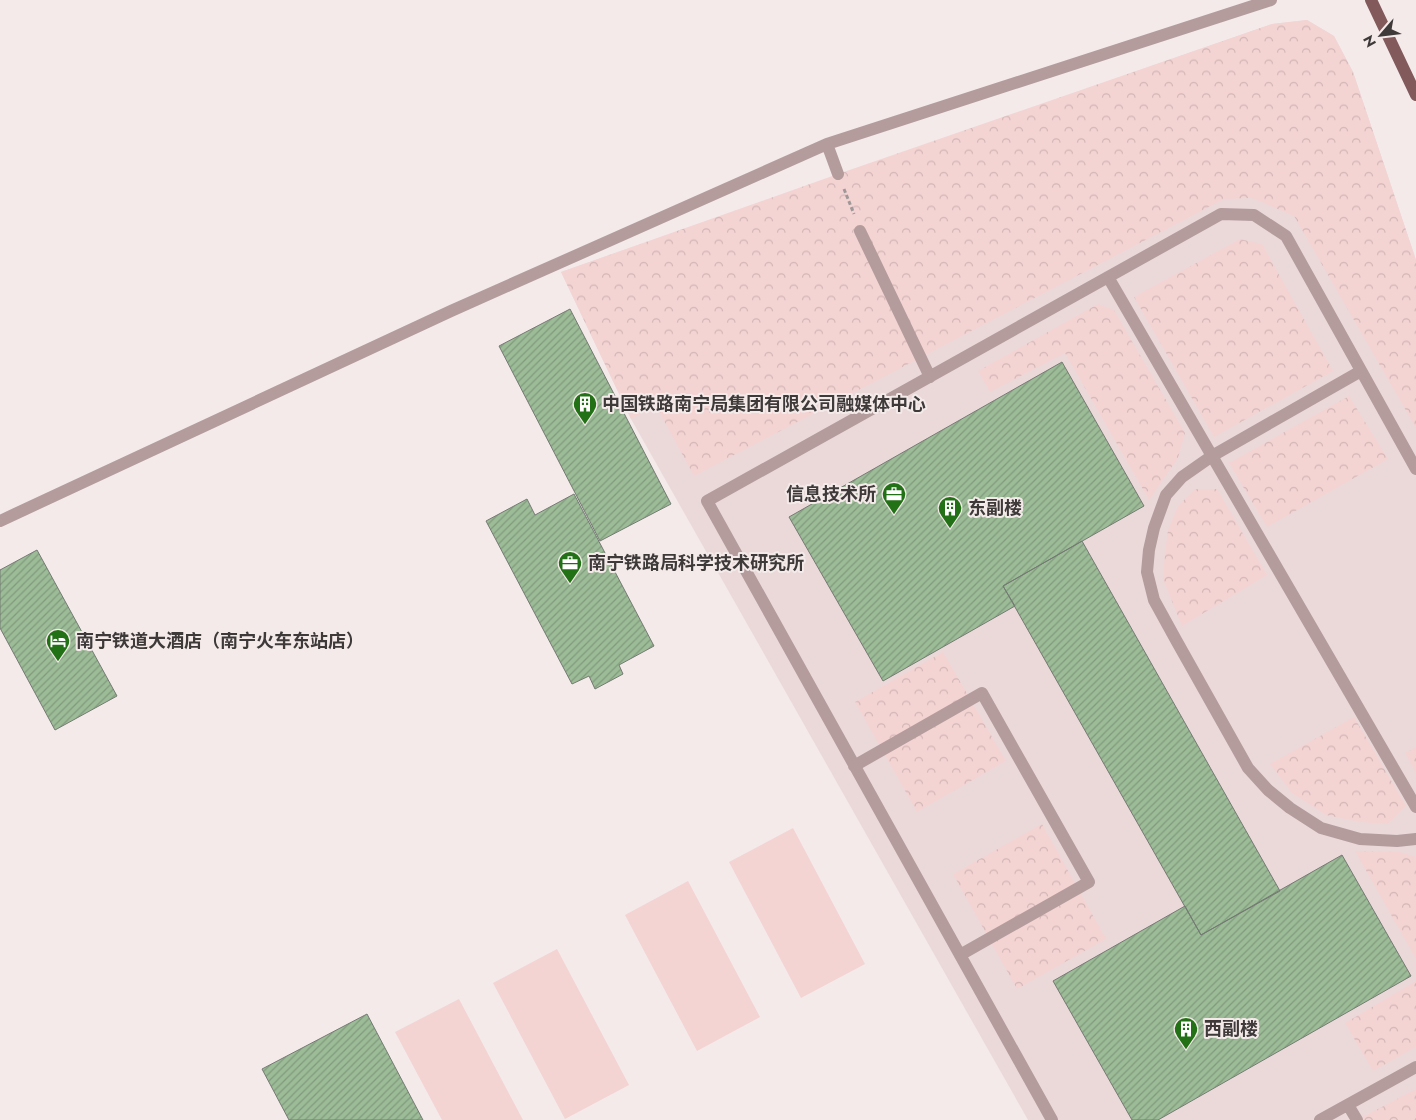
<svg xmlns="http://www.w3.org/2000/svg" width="1416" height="1120" viewBox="0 0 1416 1120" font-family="Jost,'Noto Sans SC',sans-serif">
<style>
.built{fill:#ebd9d9}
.forest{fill:url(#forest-crowns)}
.pitch{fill:#f4d3d3}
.building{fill:url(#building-hatch);stroke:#757a74}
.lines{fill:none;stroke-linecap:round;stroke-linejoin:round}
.path{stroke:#9f9898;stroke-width:3;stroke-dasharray:4 2.5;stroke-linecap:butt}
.minor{stroke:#b49c9d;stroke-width:12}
.major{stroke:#825a5b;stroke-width:12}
.labels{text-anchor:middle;stroke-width:4;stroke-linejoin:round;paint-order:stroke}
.poi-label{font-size:18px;font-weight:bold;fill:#3e3a3a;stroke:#f4eaea;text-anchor:start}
</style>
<defs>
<pattern id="forest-crowns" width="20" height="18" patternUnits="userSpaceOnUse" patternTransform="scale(1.25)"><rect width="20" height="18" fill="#f4d3d3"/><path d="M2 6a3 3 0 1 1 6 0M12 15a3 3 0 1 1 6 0" fill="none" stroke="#d2b6b6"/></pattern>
<pattern id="building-hatch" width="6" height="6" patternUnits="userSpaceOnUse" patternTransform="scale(1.25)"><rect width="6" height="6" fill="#9cbc97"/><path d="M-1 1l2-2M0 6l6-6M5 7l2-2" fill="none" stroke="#819a7c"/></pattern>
</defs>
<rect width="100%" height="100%" fill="#f4eaea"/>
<!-- built -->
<path class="built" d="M 1307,20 L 1334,36 L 1353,72 L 1416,260 L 1416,1120 L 1028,1120 L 631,419 L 561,272 L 1272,24 Z"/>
<!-- forest -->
<path class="forest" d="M 1307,20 L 1334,36 L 1353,72 L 1416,260 L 1416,428 L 1294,216 L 1252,198 L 1224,199 L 694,476 L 656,406 L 631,419 L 561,272 L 838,174 L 1272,24 Z
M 1240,239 L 1262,244 L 1333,371 L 1214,437 L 1134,297 Z
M 1098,304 L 1114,310 L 1185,433 L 1178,458 L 1149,500 L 1065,353 L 990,392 L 978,371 Z
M 1349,396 L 1388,459 L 1267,527 L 1229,463 Z
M 1195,489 L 1217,489 L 1267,575 L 1182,626 L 1163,579 L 1165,553 L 1168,530 L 1178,506 Z
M 943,652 L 1006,761 L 917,812 L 855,702 Z
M 1354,717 L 1406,806 L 1388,824 L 1360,822 L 1326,815 L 1292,793 L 1270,764 Z
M 1416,747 L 1416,773 L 1405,753 Z
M 1042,824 L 1106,939 L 1017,989 L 953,874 Z
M 1355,851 L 1400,852 L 1416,857 L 1416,959 Z
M 1416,981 L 1416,1047 L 1373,1071 L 1345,1023 Z
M 1416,1089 L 1416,1120 L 1357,1120 Z"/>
<!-- pitch -->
<path class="pitch" d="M 793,828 L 865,964 L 801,998 L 729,862 Z
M 688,881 L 760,1017 L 697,1051 L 625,915 Z
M 557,949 L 629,1085 L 565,1119 L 493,983 Z
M 459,999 L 523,1120 L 442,1120 L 395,1032 Z"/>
<!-- building -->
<path class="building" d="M 570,309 L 671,504 L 600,541 L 499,346 Z
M 1062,362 L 1144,506 L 1003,586 L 1015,606 L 883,681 L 789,517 Z
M 574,494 L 654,646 L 619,665 L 623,674 L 595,689 L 589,676 L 572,684 L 486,521 L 527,499 L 535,515 Z
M 1082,541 L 1280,891 L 1201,935 L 1003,586 Z
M 37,550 L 117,696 L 55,730 L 0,628 L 0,570 Z
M 1342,855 L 1411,976 L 1158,1120 L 1132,1120 L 1053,981 L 1185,906 L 1201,935 Z
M 367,1014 L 423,1120 L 289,1120 L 262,1069 Z"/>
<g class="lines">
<!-- path -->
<path class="path" d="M 844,189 L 854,214"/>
<!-- minor -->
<path class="minor" d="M 827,144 L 838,174
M 860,231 L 930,377
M 1108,277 L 1416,807
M 1361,371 L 1212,456 L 1182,477 L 1166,495 L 1154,528 L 1149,550 L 1147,572 L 1154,600 L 1176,640 L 1248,768 L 1268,790 L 1290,808 L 1321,828 L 1360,839 L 1397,841 L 1416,839
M 0,521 L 451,311 L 827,144 L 1271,0
M 854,766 L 982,693 L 1089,882 L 960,955
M 1348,1105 L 1357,1120
M 1052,1120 L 707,501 L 1221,214 L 1254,215 L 1286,236 L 1416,469
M 1320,1120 L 1416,1067"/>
<!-- major -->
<path class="major" d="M 1371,0 L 1416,95"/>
</g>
<!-- icons -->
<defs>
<g id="building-pin" transform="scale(1.25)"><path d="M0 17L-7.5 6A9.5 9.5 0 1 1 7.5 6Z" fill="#237116" stroke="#f4eaea"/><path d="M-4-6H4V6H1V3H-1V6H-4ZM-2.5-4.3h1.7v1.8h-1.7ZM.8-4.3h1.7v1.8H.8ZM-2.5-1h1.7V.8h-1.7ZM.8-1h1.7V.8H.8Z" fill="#fff"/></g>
<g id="office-pin" transform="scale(1.25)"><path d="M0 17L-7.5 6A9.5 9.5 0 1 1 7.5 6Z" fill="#237116" stroke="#f4eaea"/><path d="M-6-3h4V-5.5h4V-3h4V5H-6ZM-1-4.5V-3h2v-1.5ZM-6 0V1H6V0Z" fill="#fff"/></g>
<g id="hotel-pin" transform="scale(1.25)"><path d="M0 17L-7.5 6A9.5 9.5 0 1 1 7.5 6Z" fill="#237116" stroke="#f4eaea"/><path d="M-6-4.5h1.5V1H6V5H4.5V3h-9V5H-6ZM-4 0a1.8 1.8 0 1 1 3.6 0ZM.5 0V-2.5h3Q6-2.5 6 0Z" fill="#fff"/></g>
</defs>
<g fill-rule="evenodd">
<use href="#building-pin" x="585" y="404"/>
<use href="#office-pin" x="894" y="494"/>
<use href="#building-pin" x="950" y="508"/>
<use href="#office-pin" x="570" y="563"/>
<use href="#hotel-pin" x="58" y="641"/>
<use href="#building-pin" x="1186" y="1029"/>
</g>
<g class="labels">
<!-- poi labels -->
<g class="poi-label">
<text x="602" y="410">中国铁路南宁局集团有限公司融媒体中心</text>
<text x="876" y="500" text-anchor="end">信息技术所</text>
<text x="968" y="514">东副楼</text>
<text x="588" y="569">南宁铁路局科学技术研究所</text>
<text x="76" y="647">南宁铁道大酒店（南宁火车东站店）</text>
<text x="1204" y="1035">西副楼</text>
</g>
</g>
<!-- north arrow -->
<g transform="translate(1381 35) rotate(242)" stroke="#f4eaea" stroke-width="4" paint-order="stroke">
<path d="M0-4L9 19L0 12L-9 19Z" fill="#3e3a3a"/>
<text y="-8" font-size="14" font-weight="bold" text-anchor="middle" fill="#3e3a3a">N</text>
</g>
</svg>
